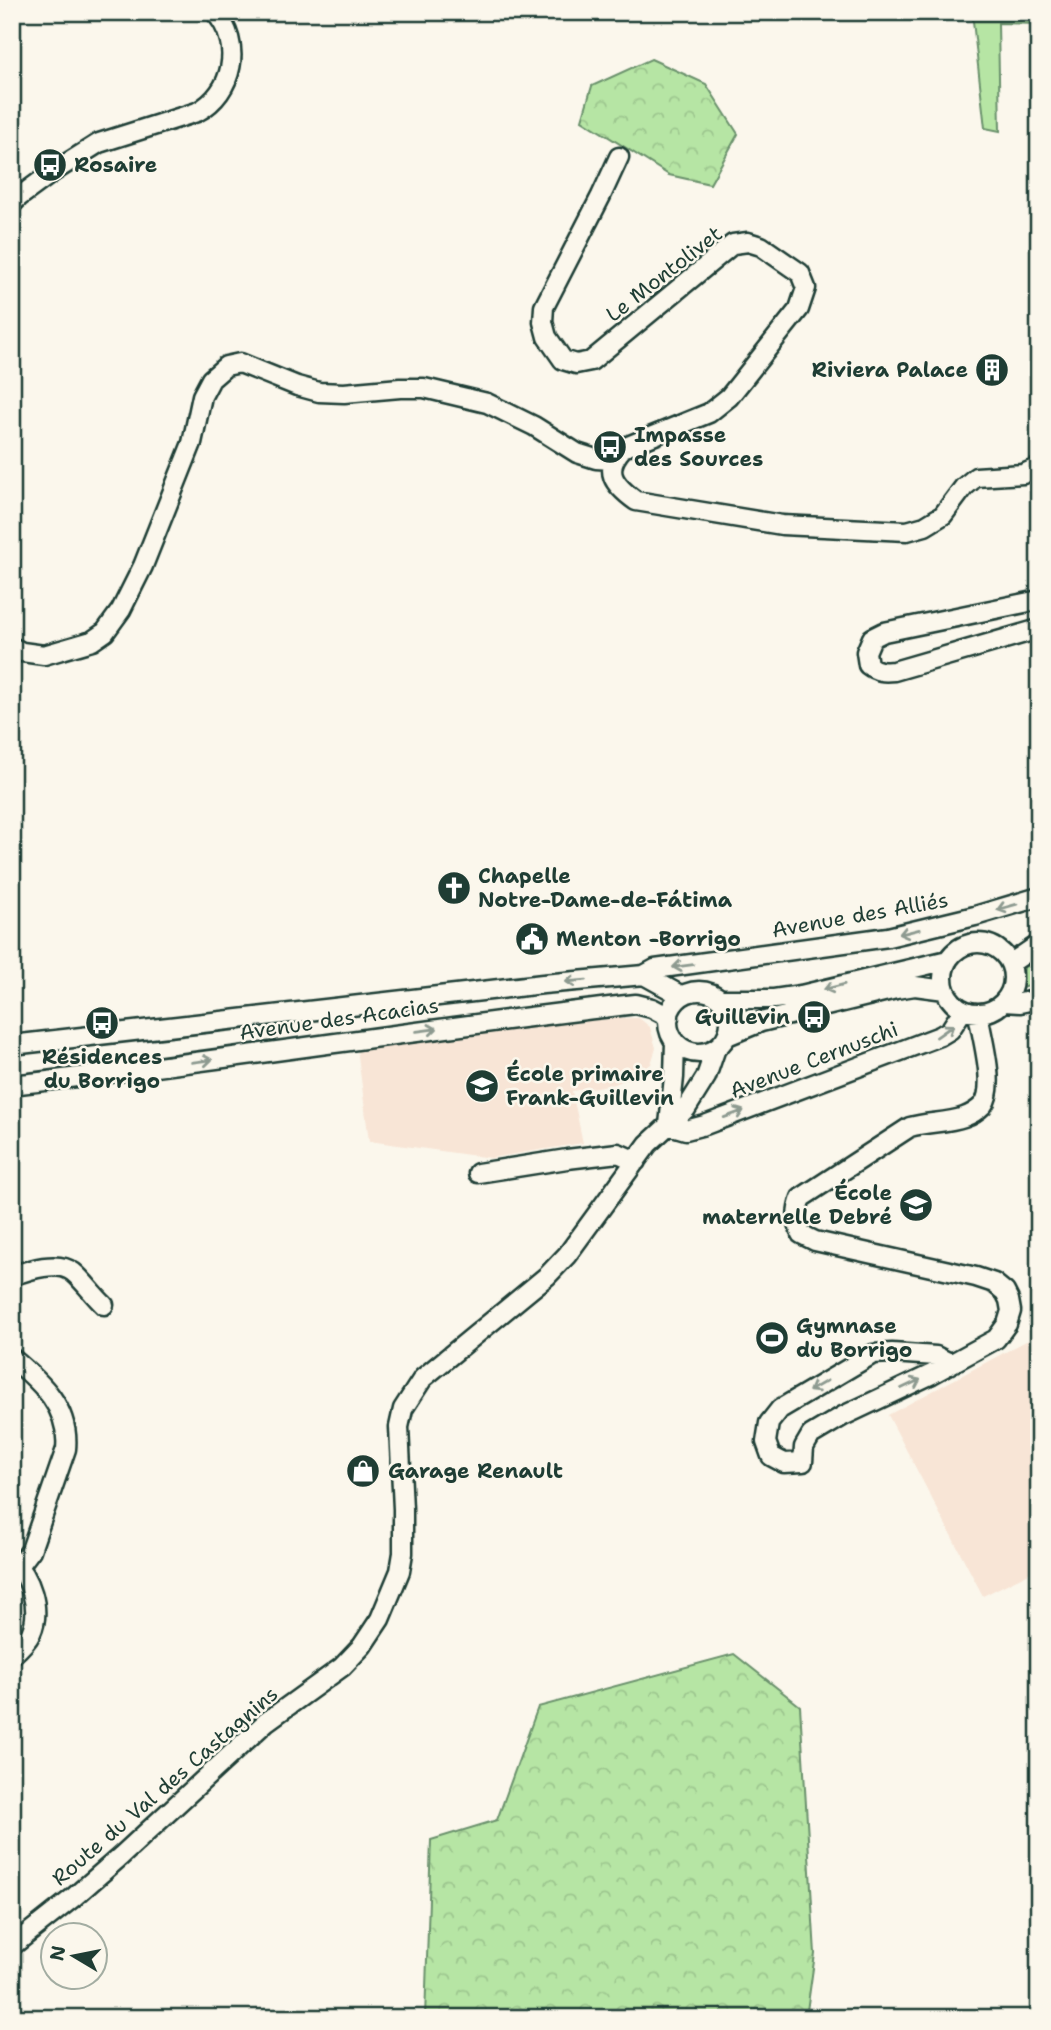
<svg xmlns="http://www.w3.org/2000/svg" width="1051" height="2030" viewBox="0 0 1051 2030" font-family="'Shantell Sans',sans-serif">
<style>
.built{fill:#f8e5d6}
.forest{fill:url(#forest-crowns);stroke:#6a916c;stroke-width:2}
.park{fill:#b6e5a4;stroke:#6a916c;stroke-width:2}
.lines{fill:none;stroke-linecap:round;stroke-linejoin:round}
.minor-casing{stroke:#1f3d34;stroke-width:23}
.minor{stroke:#fbf7ec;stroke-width:18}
.oneway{stroke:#8d9a90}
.labels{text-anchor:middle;stroke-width:5;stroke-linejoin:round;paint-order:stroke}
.poi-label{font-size:21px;font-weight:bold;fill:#1f3d34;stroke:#fbf7ec;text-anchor:start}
.street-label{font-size:21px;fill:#1f3d34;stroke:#fbf7ec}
</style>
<defs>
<pattern id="forest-crowns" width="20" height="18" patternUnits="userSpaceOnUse" patternTransform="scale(1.75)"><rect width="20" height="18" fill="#b6e5a4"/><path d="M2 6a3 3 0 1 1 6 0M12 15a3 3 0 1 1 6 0" fill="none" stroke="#9cc58e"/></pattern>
</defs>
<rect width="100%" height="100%" fill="#fbf7ec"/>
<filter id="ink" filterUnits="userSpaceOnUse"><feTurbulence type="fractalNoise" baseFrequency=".0143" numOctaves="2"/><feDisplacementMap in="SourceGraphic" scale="14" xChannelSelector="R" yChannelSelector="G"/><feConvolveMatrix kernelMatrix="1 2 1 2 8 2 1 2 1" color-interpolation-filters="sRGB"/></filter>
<g filter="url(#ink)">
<!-- built -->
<path class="built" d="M 614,1018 L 639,1018 L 650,1027 L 656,1048 L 651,1064 L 634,1076 L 615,1084 L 572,1091 L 583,1143 L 491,1158 L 369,1141 L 357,1048 Z
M 1039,1334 L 1039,1568 L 983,1596 L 888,1415 Z"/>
<!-- forest -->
<path class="forest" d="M 651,59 L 706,84 L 738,134 L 710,184 L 669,175 L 582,120 L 592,86 Z
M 734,1654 L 800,1706 L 815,1954 L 806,2018 L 425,2018 L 431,1840 L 497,1820 L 538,1707 Z"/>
<!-- park -->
<path class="park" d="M 972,12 L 1039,12 L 1039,24 L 998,23 L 1000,131 L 985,128 Z
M 1039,961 L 1039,983 L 1022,988 L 1024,967 Z"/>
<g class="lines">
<!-- minor casing -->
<g class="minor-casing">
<path id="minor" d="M 619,157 L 601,196 L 544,307 L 543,322 L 547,337 L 563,360 L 576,364 L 591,361 L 733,244 L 748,242 L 761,246 L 800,273 L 806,288 L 799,309 L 729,397 L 709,413 L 623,448 C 602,471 614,485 636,501 L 782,525 L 907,531 L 925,526 L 943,515 L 964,487 L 976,477 L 1023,474 L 1039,467
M 12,204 L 19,197 L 53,172 L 99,143 L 197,112 C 234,92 243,44 215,12
M 1039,600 L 884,632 L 872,638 L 866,652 L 868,665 C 877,672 884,672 894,671 L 1039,629
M 12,647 L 22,652 L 44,655 L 92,641 L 105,632 L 121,610 L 143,566 L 192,443 L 202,396 L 211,379 L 226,366 L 240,363 L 297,386 L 319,392 L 344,393 L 400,388 L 424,388 L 487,403 L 534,426 L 577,453 L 596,459 L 612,460
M943 978a35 35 0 1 1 70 0a35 35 0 1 1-70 0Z
M 1011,963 L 1039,944
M 644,975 L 682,996
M668 1022a31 31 0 1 1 62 0a31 31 0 1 1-62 0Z
M 720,999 L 774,999 L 801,995 L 948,960
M 1004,1002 L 1020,1003 L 1039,999
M 727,1036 L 761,1022 L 896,989 L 915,986 L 945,990
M 12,1045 L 543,984 L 644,975 L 655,969 L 888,937 L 975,916 L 1039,897
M 12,1085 C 221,1061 428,1028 636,1004 L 652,1008 L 669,1017
M 669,1125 L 686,1130 L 705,1125 L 940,1036 L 950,1030 L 963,1010
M 669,1125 L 674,1077 L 675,1041
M 478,1173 L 567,1159 L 618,1153 L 636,1161
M 12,1276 C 29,1270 57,1260 73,1272 C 84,1281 93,1295 104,1305
M 12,1358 C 41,1382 70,1408 66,1449 L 31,1550 L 19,1566
M 950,1363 L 936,1356 L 892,1353 L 873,1354 L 780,1409 L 769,1423 L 766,1442 L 771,1456 L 784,1463 L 803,1462 L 804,1447 L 811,1435 L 843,1416 L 932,1374 L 996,1339 L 1007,1324 L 1011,1311 L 1009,1300 L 1005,1292 L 994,1283 L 976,1277 L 815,1241 L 801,1234 C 796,1220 796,1211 801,1198 L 910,1127 C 928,1122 947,1123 964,1117 C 970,1115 978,1110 983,1105 C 997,1087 981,1035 978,1013
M 12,1559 C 30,1576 42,1609 31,1633 C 27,1642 19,1649 12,1655
M 12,1946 L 74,1897 L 121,1856 L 266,1722 L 342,1667 L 362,1646 L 380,1619 L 400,1571 L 403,1553 L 403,1509 L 399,1427 L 403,1409 L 423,1378 L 547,1276 L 567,1255 L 648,1144 L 686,1109 L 706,1077 L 716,1048"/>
</g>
<!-- minor -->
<use href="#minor" class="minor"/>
</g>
<!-- one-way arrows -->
<defs><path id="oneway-shaft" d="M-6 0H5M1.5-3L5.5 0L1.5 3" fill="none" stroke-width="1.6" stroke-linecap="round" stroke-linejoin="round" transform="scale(1.75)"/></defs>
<g class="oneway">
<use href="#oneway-shaft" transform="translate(1007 907) rotate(164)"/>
<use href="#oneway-shaft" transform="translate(909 932) rotate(166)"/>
<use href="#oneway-shaft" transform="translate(683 966) rotate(173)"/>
<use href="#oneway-shaft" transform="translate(576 981) rotate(175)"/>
<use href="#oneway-shaft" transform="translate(834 987) rotate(166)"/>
<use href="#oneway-shaft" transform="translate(427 1030) rotate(-8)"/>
<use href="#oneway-shaft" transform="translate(945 1031) rotate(-35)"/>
<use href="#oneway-shaft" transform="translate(202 1061) rotate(-8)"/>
<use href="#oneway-shaft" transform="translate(734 1114) rotate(-20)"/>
<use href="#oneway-shaft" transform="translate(911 1384) rotate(-25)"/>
<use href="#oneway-shaft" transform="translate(818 1386) rotate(150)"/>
</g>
</g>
<!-- icons -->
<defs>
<g id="bus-disc" transform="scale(1.75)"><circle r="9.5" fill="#1f3d34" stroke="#fbf7ec"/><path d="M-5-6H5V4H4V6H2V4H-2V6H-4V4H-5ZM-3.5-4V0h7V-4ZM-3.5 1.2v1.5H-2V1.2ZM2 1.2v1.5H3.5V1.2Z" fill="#fff"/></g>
<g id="building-disc" transform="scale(1.75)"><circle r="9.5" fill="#1f3d34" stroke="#fbf7ec"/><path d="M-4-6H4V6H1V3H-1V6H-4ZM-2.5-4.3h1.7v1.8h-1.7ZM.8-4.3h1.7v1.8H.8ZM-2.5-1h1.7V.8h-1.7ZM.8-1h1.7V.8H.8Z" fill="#fff"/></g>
<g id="church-disc" transform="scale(1.75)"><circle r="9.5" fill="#1f3d34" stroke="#fbf7ec"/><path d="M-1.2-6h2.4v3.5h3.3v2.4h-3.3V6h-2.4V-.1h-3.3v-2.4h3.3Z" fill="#fff"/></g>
<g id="civic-disc" transform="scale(1.75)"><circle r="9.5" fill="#1f3d34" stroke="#fbf7ec"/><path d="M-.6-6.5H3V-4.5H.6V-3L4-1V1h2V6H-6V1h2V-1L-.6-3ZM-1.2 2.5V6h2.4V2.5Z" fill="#fff"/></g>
<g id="school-disc" transform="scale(1.75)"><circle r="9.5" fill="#1f3d34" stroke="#fbf7ec"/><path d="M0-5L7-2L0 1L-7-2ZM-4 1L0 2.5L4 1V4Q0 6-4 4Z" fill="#fff"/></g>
<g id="stadium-disc" transform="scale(1.75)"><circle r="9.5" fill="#1f3d34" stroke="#fbf7ec"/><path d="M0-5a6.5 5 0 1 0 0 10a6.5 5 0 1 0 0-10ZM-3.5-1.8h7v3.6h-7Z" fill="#fff"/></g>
<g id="shop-disc" transform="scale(1.75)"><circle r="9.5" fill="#1f3d34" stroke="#fbf7ec"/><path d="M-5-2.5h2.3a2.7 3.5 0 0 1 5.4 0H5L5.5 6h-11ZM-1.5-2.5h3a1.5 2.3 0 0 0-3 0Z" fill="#fff"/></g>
</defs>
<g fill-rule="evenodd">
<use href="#bus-disc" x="50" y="165"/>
<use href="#building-disc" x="992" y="370"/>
<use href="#bus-disc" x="610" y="447"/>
<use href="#church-disc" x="454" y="888"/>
<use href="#civic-disc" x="532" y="939"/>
<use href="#bus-disc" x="814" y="1017"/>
<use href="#bus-disc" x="102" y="1023"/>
<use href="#school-disc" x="482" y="1086"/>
<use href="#school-disc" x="916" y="1205"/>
<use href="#stadium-disc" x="772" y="1338"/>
<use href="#shop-disc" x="363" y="1471"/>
</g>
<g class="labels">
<!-- poi labels -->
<g class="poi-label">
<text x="74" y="172">Rosaire</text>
<text x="968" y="377" text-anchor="end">Riviera Palace</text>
<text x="634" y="442">Impasse<tspan x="634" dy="24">des Sources</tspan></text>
<text x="478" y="883">Chapelle<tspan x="478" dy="24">Notre-Dame-de-Fátima</tspan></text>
<text x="556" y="946">Menton -Borrigo</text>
<text x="790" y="1024" text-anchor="end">Guillevin</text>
<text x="102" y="1064" text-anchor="middle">Résidences<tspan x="102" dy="24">du Borrigo</tspan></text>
<text x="506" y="1081">École primaire<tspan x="506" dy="24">Frank-Guillevin</tspan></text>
<text x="892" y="1200" text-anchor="end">École<tspan x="892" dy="24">maternelle Debré</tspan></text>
<text x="796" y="1333">Gymnase<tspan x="796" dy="24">du Borrigo</tspan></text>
<text x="388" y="1478">Garage Renault</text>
</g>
<!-- street labels -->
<g class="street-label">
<text transform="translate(664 274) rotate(-38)" y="7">Le Montolivet</text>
<text transform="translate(860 915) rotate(-10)" y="7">Avenue des Alliés</text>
<text transform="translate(339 1019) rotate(-8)" y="7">Avenue des Acacias</text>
<text transform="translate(814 1060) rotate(-21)" y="7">Avenue Cernuschi</text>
<text transform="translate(165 1786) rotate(-41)" y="7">Route du Val des Castagnins</text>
</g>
</g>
<!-- margin -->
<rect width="1051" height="2030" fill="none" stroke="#fbf7ec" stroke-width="42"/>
<rect x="21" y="21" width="1009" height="1988" fill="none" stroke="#1f3d34" stroke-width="2.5" filter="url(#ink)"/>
<!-- north arrow -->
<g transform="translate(74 1956) rotate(280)"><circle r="33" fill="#fbf7ec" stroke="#a3ada2" stroke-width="2"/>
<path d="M0-5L12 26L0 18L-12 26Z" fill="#1f3d34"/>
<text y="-10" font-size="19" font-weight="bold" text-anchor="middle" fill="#1f3d34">N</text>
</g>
</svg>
